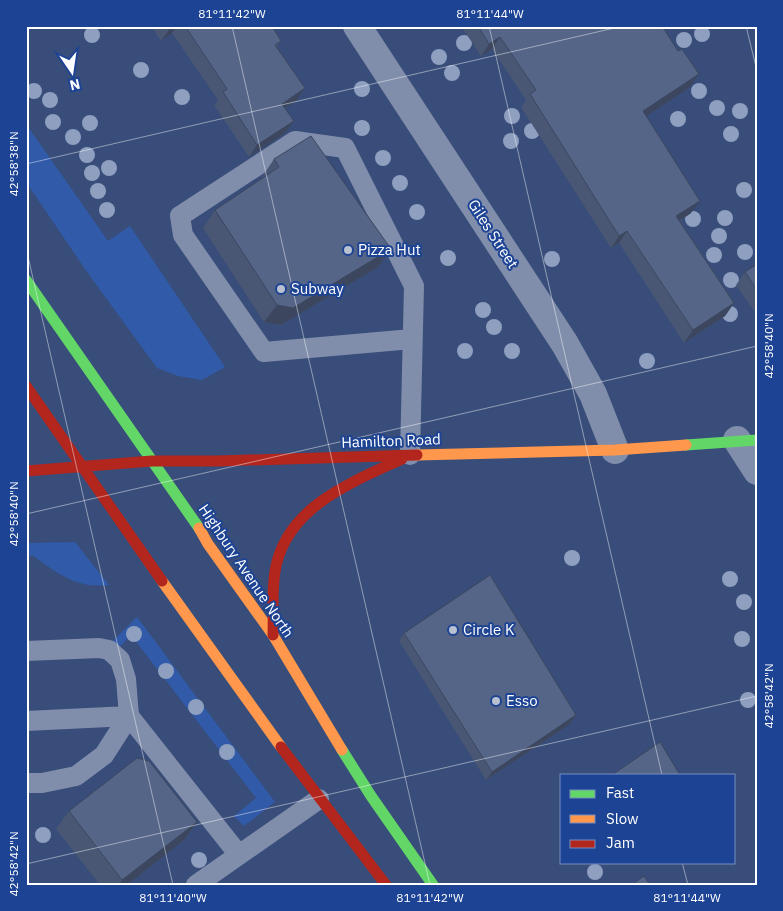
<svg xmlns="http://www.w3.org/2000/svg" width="783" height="911" viewBox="0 0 783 911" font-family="'IBM Plex Sans',sans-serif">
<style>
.green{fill:#315aa9}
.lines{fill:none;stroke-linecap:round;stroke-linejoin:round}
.lane{stroke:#818eab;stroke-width:20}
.street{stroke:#818eab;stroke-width:28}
.fast{stroke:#63d668;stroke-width:11}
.slow{stroke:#ff974d;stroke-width:11}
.jam{stroke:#b3261e;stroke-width:11}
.tree{fill:#8e9fc0}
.wall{fill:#495775}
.shaded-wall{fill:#3c475f}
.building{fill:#556588;stroke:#3c475f}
.ticks{fill:none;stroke:#fff;stroke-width:1;stroke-opacity:0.45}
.poi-dot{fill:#b9c1d0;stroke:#1d4394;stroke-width:2}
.labels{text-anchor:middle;stroke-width:4;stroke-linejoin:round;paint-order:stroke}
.street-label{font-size:15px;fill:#fff;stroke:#1d4394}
.poi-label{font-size:15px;fill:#fff;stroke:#1d4394;text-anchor:start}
.neatline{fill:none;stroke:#fff;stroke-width:2}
.ticks-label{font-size:12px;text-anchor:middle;fill:#fff}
</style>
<rect width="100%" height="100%" fill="#384d79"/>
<!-- green -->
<path class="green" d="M 26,124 L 108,241 L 130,226 L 225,367 L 202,380 L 178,376 L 157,368 L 87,272 L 26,182 Z
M 75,542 L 109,585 C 76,589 57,573 32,555 L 26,558 L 26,543 Z
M 137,617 L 275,802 L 244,826 L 234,816 L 256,798 L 131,635 L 111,656 L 105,649 Z"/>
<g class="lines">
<!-- lane -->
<path class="lane" d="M 410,455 L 414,286 L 345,148 L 295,141 L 180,216 L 183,235 L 264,352 L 412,339
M 26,651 L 99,648 L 109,650 L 120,660 L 126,679 L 129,716 L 239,855
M 26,721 L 129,716
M 26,783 L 42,783 L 76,776 L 104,755 L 129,716
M 196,885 L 319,799"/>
<!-- street -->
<path class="street" d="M 357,26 L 565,344 L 593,394 L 615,450
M 737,440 L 757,471"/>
<!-- fast -->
<path class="fast" d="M 26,280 L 199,528
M 686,445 L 757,440
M 342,750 L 371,796 L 433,885"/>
<!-- slow -->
<path class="slow" d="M 417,455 L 615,450 L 686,445
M 199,528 L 208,544 L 273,635 L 342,750
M 162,581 L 281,747"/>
<!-- jam -->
<path class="jam" d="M 26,386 L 162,581
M 26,471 L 152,461 L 217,461 L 417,455
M 273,635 C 274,612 271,588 276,566 C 289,506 352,482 402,459
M 281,747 L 386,885"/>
</g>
<!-- trees -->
<g class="tree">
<circle cx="702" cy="34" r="8"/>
<circle cx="92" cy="35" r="8"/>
<circle cx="684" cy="40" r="8"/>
<circle cx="464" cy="43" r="8"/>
<circle cx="439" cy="57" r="8"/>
<circle cx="141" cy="70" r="8"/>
<circle cx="452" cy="73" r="8"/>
<circle cx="362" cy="89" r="8"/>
<circle cx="34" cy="91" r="8"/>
<circle cx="699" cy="91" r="8"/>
<circle cx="182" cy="97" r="8"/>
<circle cx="50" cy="100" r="8"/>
<circle cx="717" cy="108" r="8"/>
<circle cx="740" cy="111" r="8"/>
<circle cx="512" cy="116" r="8"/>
<circle cx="678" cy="119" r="8"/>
<circle cx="53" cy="122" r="8"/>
<circle cx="90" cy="123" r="8"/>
<circle cx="362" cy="128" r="8"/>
<circle cx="532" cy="131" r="8"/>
<circle cx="731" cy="134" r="8"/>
<circle cx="73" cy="137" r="8"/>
<circle cx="511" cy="141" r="8"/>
<circle cx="87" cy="155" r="8"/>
<circle cx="383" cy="158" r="8"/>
<circle cx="109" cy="168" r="8"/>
<circle cx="92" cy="173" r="8"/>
<circle cx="400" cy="183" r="8"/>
<circle cx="744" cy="190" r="8"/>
<circle cx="98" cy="191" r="8"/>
<circle cx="107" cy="210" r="8"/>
<circle cx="417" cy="212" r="8"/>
<circle cx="725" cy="218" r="8"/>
<circle cx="693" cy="219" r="8"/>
<circle cx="719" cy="236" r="8"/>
<circle cx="745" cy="252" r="8"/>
<circle cx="714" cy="255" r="8"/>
<circle cx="448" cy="258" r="8"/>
<circle cx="552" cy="259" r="8"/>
<circle cx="731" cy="280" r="8"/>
<circle cx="483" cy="310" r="8"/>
<circle cx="730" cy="314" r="8"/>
<circle cx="494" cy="327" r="8"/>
<circle cx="465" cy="351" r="8"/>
<circle cx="512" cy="351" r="8"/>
<circle cx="647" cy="361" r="8"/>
<circle cx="572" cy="558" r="8"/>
<circle cx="730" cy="579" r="8"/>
<circle cx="744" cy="602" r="8"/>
<circle cx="134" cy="634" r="8"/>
<circle cx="742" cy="639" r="8"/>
<circle cx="166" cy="671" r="8"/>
<circle cx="748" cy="700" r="8"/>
<circle cx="196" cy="707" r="8"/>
<circle cx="227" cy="752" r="8"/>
<circle cx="43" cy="835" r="8"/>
<circle cx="199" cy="860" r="8"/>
<circle cx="595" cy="872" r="8"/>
</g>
<!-- wall -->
<path class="wall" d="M 151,26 L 272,26 L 281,41 L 277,47 L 305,88 L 296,101 L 285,108 L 285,133 L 249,157 L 214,105 L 218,100 L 172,33 L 161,41 Z
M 461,26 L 568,26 L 570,28 L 690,87 L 646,116 L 691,213 L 680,221 L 734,303 L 725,316 L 684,343 L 619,243 L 611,248 L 521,107 L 526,100 L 492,49 L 481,56 Z
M 274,159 L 391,249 L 378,267 L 281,325 L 264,322 L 203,228 L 215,210 L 263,178 L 262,177 Z
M 757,264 L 757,315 L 736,285 L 745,272 Z
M 404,633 L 576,715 L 570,724 L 486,780 L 399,641 Z
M 69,811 L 197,822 L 184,840 L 127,885 L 100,885 L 56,829 Z"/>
<!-- shaded-wall -->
<path class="shaded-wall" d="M 173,26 L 177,26 L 172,33 L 161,41 L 170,28 Z
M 500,37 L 492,49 L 481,56 L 489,44 Z
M 699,74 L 690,87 L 635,124 L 643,111 Z
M 305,88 L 296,101 L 273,116 L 282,104 Z
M 294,121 L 285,133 L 249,157 L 257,145 Z
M 700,201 L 691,213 L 668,228 L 676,216 Z
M 627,231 L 619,243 L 611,248 L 619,236 Z
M 391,249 L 378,267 L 281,325 L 264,322 L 277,305 Z
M 734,303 L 725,316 L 684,343 L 693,330 Z
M 576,715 L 570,724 L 486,780 L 492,772 Z
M 197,822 L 184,840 L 127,885 L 119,885 L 122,880 Z"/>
<!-- building -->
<path class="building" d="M 185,26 L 272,26 L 281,41 L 275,45 L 305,88 L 282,104 L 294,121 L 257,145 L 223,92 L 227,89 Z
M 478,26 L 568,26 L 570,28 L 573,26 L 662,26 L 678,51 L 682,49 L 699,74 L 643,111 L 700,201 L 676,216 L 734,303 L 693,330 L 627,231 L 619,236 L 530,94 L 536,90 L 500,37 L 489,44 Z
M 311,136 L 391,249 L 293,308 L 277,305 L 215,210 L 279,167 L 274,159 Z
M 757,264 L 757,290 L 745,272 Z
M 490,575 L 576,715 L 492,772 L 404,633 Z
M 660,742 L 680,775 L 612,775 Z
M 137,758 L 149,761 L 197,822 L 122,880 L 69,811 Z
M 644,876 L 650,885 L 632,885 Z"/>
<!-- ticks -->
<path class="ticks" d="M 232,26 L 430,885M 489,26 L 662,775M 746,26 L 757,71M 26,164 L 623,26M 26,248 L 173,885M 26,514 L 757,346M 682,862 L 688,885M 26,864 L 757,696"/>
<!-- markers -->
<g class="poi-dot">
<circle cx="348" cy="250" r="5"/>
<circle cx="281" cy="289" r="5"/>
<circle cx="453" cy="630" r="5"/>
<circle cx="496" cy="701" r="5"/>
</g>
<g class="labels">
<!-- street labels -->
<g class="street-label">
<text transform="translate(493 234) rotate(57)" y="5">Giles Street</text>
<text transform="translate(391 441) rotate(-2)" y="5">Hamilton Road</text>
<text transform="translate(246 571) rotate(56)" y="5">Highbury Avenue North</text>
</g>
<!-- poi labels -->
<g class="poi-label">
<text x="358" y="255">Pizza Hut</text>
<text x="291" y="294">Subway</text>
<text x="463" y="635">Circle K</text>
<text x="506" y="706">Esso</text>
</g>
</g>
<!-- border -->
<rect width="783" height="911" fill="none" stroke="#1d4394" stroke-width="55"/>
<!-- legend -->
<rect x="560" y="774" width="175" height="90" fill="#1d4394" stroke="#778ebf"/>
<rect x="570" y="790" width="25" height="8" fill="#63d668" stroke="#778ebf"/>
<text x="606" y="798" font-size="15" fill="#ffffff">Fast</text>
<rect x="570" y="815" width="25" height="8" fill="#ff974d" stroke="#778ebf"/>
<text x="606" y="824" font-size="15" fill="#ffffff">Slow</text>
<rect x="570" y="840" width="25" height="8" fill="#b3261e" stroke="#778ebf"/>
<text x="606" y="848" font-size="15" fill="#ffffff">Jam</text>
<!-- north arrow -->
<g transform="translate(72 72) rotate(167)" stroke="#1d4394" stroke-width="4" paint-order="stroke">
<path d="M0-4L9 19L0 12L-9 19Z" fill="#ffffff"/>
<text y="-8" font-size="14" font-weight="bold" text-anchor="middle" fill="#ffffff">N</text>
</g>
<rect x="28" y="28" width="728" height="856" class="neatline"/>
<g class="ticks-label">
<text x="232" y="18">81°11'42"W</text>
<text x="490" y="18">81°11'44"W</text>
<text transform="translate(14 164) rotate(-90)" y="4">42°58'38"N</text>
<text transform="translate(769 346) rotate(-90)" y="4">42°58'40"N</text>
<text transform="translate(14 514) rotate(-90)" y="4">42°58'40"N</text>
<text transform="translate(769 696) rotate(-90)" y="4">42°58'42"N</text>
<text transform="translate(14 864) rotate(-90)" y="4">42°58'42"N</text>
<text x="173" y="902">81°11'40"W</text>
<text x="430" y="902">81°11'42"W</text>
<text x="687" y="902">81°11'44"W</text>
</g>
</svg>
